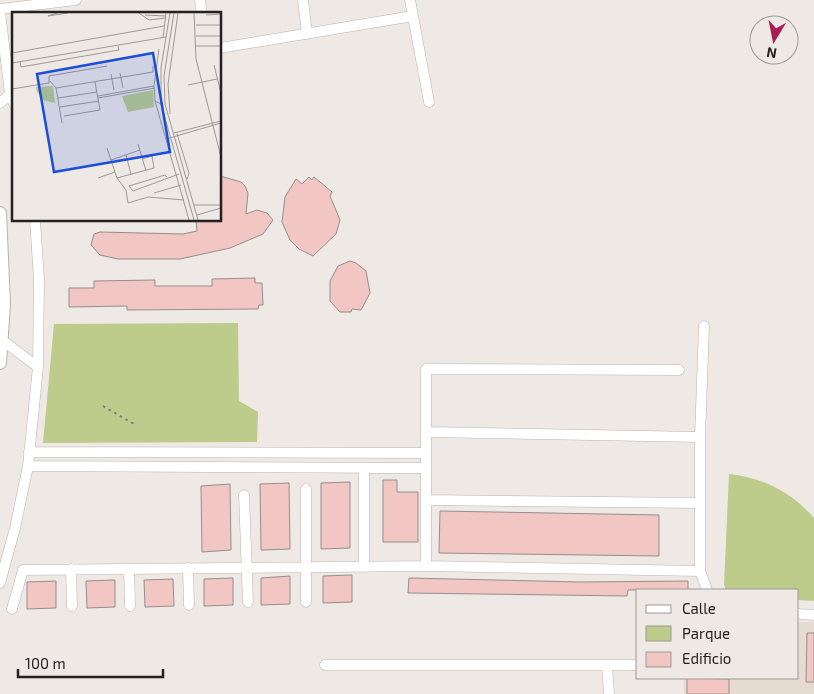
<svg xmlns="http://www.w3.org/2000/svg" width="814" height="694" viewBox="0 0 814 694" font-family="'Exo 2',sans-serif">
<style>
.built{fill:#e6dbd1}
.green{fill:#bdcc8a}
.building{fill:#f2c6c2;stroke:#958e8d}
.lines{fill:none;stroke-linecap:round;stroke-linejoin:round}
.minor-casing{stroke:#b8b4af;stroke-width:11}
.major-casing{stroke:#b8b4af;stroke-width:14}
.path{stroke:#817d7b;stroke-width:2;stroke-dasharray:2.5 4;stroke-linecap:butt}
.minor{stroke:#fff;stroke-width:10}
.major{stroke:#fff;stroke-width:12}
.inset-road{fill:none;stroke:#9d9996;stroke-width:1}
.view{fill:#1d4ed8;fill-opacity:0.15;stroke:#1d4ed8;stroke-width:2.5}
.inset-edge{fill:none;stroke:#242221;stroke-width:2.5}
</style>
<rect width="100%" height="100%" fill="#eee9e4"/>
<!-- built -->
<path class="built" d="M 798,622 L 814,622 L 814,694 L 684,694 L 684,678 L 798,678 Z"/>
<!-- green -->
<path class="green" d="M 238,323 L 239,401 L 258,412 L 257,442 L 43,443 L 54,324 Z
M 729,474 C 764,478 791,492 814,518 L 814,601 L 798,600 L 798,590 L 726,590 L 724,585 Z"/>
<!-- building -->
<path class="building" d="M 220,176 L 241,182 L 245,186 L 248,193 L 246,214 L 257,210 L 267,213 L 273,220 L 263,234 L 230,248 L 180,259 L 118,259 L 100,255 L 91,245 L 94,234 L 100,232 L 183,234 L 197,231 L 196,220 L 220,220 Z
M 309,177 L 312,180 L 314,177 L 332,192 L 330,196 L 340,220 L 336,234 L 313,256 L 299,249 L 290,240 L 282,222 L 285,197 L 296,179 L 302,184 Z
M 350,261 L 356,263 L 366,271 L 370,293 L 361,310 L 352,309 L 351,312 L 340,312 L 330,301 L 330,281 L 338,266 Z
M 255,278 L 255,283 L 262,283 L 263,305 L 259,305 L 258,309 L 127,310 L 127,306 L 69,307 L 69,288 L 94,288 L 94,281 L 155,280 L 155,286 L 212,286 L 212,279 Z
M 383,480 L 397,480 L 397,492 L 418,492 L 418,542 L 383,542 Z
M 350,482 L 350,548 L 321,549 L 321,483 Z
M 289,483 L 290,549 L 261,550 L 260,484 Z
M 230,484 L 231,550 L 202,552 L 201,486 Z
M 440,511 L 659,515 L 659,556 L 439,553 Z
M 352,575 L 352,602 L 323,603 L 323,576 Z
M 290,576 L 290,604 L 261,605 L 261,578 Z
M 233,578 L 233,605 L 204,606 L 204,579 Z
M 409,578 L 580,582 L 688,581 L 688,590 L 628,590 L 627,596 L 408,593 Z
M 173,579 L 174,606 L 145,607 L 144,580 Z
M 115,580 L 115,607 L 87,608 L 86,581 Z
M 56,581 L 56,608 L 27,609 L 27,582 Z
M 807,633 L 814,633 L 814,682 L 806,682 Z
M 687,678 L 729,679 L 729,694 L 687,694 Z"/>
<g class="lines">
<!-- minor casing -->
<g class="minor-casing">
<path id="minor" d="M 200,0 L 202,14
M 303,0 L 307,34
M 410,0 L 429,102
M 0,9 L 76,0
M 0,12 L 10,94 L 14,104
M 220,48 L 413,16
M 0,103 L 10,94
M 35,220 L 39,279 L 38,367
M 704,326 L 700,437 L 700,571 L 707,590
M 426,432 L 700,437
M 29,452 L 426,453
M 28,466 L 426,468
M 306,489 L 306,602
M 244,495 L 248,602
M 426,500 L 699,503
M 426,566 L 426,369 L 679,370
M 364,567 L 364,468
M 188,568 L 189,605
M 71,569 L 72,606
M 129,569 L 130,606
M 0,583 L 15,528 L 28,466 L 38,367 L 2,340
M 12,609 L 23,570 L 426,566 L 700,571
M 798,614 L 814,615
M 325,665 L 638,665
M 607,665 L 609,694"/>
</g>
<!-- major casing -->
<g class="major-casing">
<path id="major" d="M 0,213 L 4,304 L 0,363"/>
</g>
<!-- path -->
<path class="path" d="M 103,406 L 132,423 L 137,423"/>
<!-- minor -->
<use href="#minor" class="minor"/>
<!-- major -->
<use href="#major" class="major"/>
</g>
<!-- overview -->
<g transform="translate(12 12)">
<rect width="209" height="209" fill="#eee9e4"/>
<path d="M 40,74 L 41,75 L 43,91 L 31,88 L 24,78 L 24,75 ZM 141,78 L 142,95 L 116,100 L 110,84 Z" fill="#bdcc8a"/>
<path class="inset-road" d="M 45,1 L 36,4 L 56,1M 127,1 L 137,8 L 153,6M 158,1 L 149,56 L 149,92 L 182,208M 162,1 L 152,64 L 153,92 L 186,208M 182,1 L 184,47 L 209,145M 133,3 L 154,4M 194,3 L 209,2M 184,13 L 209,13M 184,24 L 209,24M 151,26 L 154,1M 183,34 L 209,34M 147,37 L 142,74 L 143,89 L 149,92M 0,41 L 152,14M 8,50 L 9,55 L 107,38 L 106,34M 0,51 L 154,25M 202,53 L 209,81M 108,61 L 111,76M 99,62 L 102,78M 38,69 L 44,76 L 50,111M 176,73 L 205,67M 44,76 L 141,60 L 141,54M 0,77 L 37,71 L 37,64 L 95,54M 86,84 L 142,74M 46,86 L 85,80M 86,86 L 143,76M 143,89 L 177,208M 48,95 L 87,89M 158,102 L 156,72 L 166,1M 52,104 L 88,98 L 83,70M 162,121 L 209,109M 165,122 L 177,161 L 175,167M 154,127 L 209,111M 126,132 L 134,159M 95,136 L 105,166 L 114,178 L 116,191 L 136,185 L 172,188M 114,143 L 119,162M 130,147 L 158,139M 99,148 L 128,138M 155,165 L 153,163 L 117,174 L 121,179 L 167,162M 86,166 L 103,160M 105,166 L 142,156 L 140,144M 142,181 L 169,173M 182,193 L 209,193M 185,203 L 209,196"/>
<path class="view" d="M 141,41 L 158,140 L 42,160 L 25,62 Z"/>
<rect width="209" height="209" class="inset-edge"/>
</g>
<!-- legend -->
<rect x="636" y="589" width="162" height="90" fill="#eee9e4" stroke="#9d9996"/>
<rect x="646" y="605" width="25" height="8" fill="#ffffff" stroke="#9d9996"/>
<text x="682" y="614" font-size="15" fill="#242221">Calle</text>
<rect x="646" y="626" width="25" height="15" fill="#bdcc8a" stroke="#9d9996"/>
<text x="682" y="639" font-size="15" fill="#242221">Parque</text>
<rect x="646" y="652" width="25" height="15" fill="#f2c6c2" stroke="#9d9996"/>
<text x="682" y="664" font-size="15" fill="#242221">Edificio</text>
<!-- north arrow -->
<g transform="translate(774 40) rotate(190)"><circle r="24" fill="#eee9e4" stroke="#9d9996"/>
<path d="M0-4L9 19L0 12L-9 19Z" fill="#ac1d57"/>
<text y="-8" font-size="14" font-weight="bold" text-anchor="middle" fill="#242221">N</text>
</g>
<!-- scale -->
<path d="M18 669v8h145v-8" fill="none" stroke="#242221" stroke-width="2.5"/>
<text x="25" y="669" font-size="15" fill="#242221" stroke="#eee9e4" stroke-width="4" paint-order="stroke">100 m</text>
</svg>
